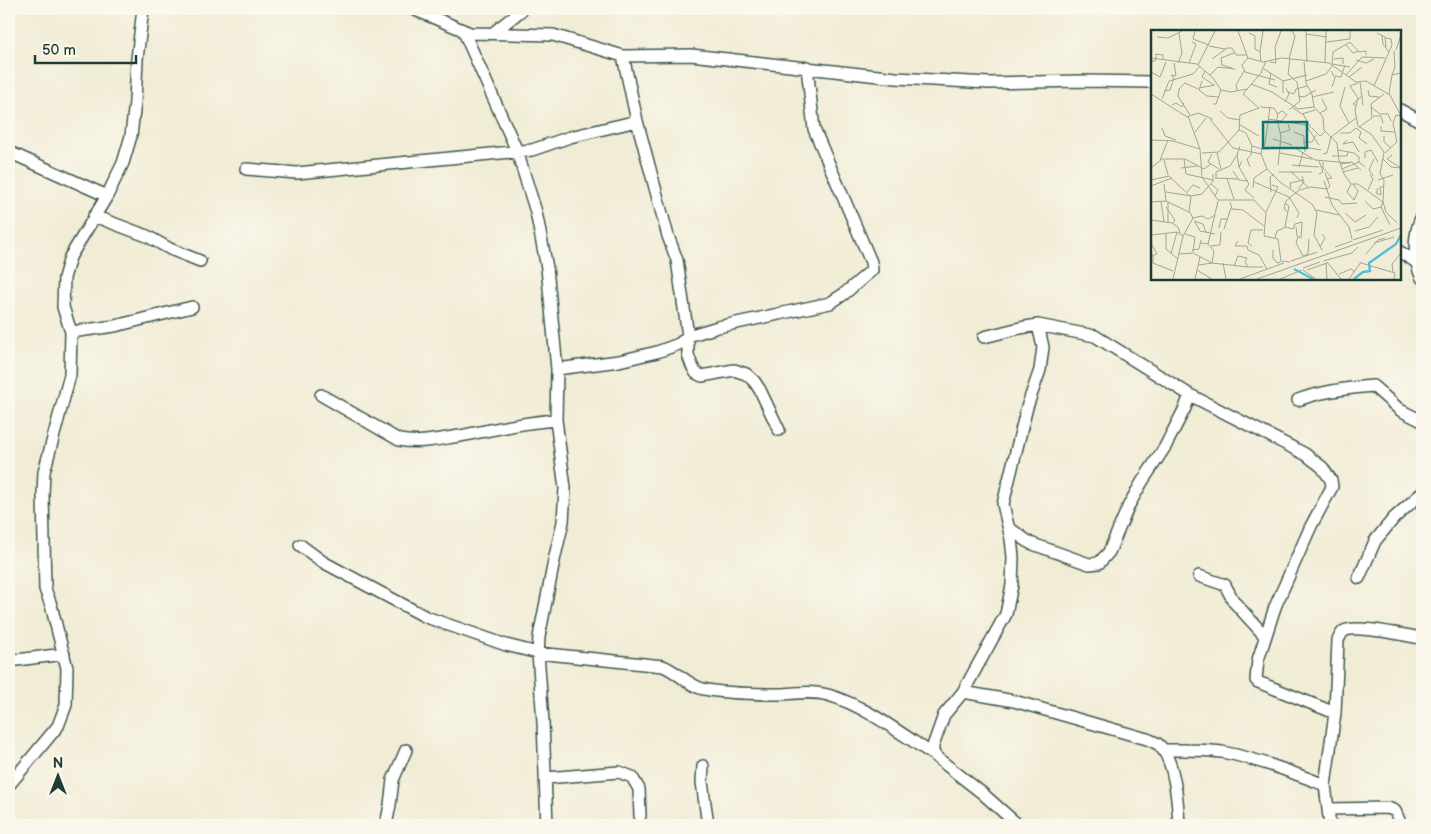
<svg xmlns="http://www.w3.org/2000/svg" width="1431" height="834" viewBox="0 0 1431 834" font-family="'Balsamiq Sans',sans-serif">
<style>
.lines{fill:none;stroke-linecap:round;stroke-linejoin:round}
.street-casing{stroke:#3e574c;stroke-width:14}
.street{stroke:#fff;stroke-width:11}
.inset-river{fill:none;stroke:#58bdd6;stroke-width:2.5}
.inset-road{fill:none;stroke:#9da695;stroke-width:1}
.view{fill:#0f766e;fill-opacity:0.15;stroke:#0f766e;stroke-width:2.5}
.inset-edge{fill:none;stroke:#1f3d34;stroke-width:2.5}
</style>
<rect width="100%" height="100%" fill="#fbf7ec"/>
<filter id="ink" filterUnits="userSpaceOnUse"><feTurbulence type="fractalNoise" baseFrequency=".02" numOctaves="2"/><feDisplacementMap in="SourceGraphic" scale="10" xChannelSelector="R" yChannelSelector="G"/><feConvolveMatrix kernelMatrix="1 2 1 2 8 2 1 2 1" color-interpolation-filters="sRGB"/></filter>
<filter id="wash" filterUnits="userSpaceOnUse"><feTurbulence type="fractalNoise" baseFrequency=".0096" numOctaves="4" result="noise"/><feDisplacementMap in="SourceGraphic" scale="20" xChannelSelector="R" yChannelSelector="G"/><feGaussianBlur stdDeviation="1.12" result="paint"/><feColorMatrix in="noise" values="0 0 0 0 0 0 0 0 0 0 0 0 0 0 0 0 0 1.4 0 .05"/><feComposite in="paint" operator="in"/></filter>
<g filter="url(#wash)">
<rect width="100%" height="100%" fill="#f1ecd5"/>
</g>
<g filter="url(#ink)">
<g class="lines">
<!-- street casing -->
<g class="street-casing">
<path id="street" d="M 413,9 L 470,33 L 553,35 L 623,56 L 691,55 L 896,78 L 989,83 L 1082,81 L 1152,82
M 463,30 L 517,151 L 536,212 L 547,268 L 557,369 L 556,420 L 565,488 L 563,522 L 555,556 L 539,637 L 538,653 L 543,722 L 547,825
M 493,33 L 523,9
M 623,56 L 637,121 L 668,236 L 677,260 L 688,336 L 688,355 L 692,366 L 696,373 L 702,376 L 734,370 L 746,374 L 754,381 L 760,390 L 779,430
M 1400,110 L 1422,122
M 9,152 L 107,196
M 246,169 L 297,173 L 532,150 L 570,137 L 637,121
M 94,216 L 147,236 L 170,249 L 200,261
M 1422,216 C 1413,234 1413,260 1422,278
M 1400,252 L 1418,263
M 71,332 L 115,326 L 192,307
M 984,337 L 1020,328 L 1038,325 L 1095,336 L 1190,395 L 1305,454 L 1322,467 L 1331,480 L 1332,487 L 1311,526 L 1275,607 L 1258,660 L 1256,680 L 1258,682 L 1335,713
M 557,369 L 619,361 L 657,352 L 679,344 L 688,336 L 718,327 L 830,303 L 844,294 L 872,270 L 871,262 L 814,129 L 807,67
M 321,395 L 399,440 C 420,444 439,439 460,436 C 492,430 523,422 556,420
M 1298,400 C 1322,391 1348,388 1373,386 L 1400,410 L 1422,421
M 1009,528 L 1030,543 L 1089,564 L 1099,563 L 1109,552 L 1129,505 L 1142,482 L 1165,447 L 1185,408 L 1190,395
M 300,545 L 323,562 L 426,617 L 506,645 L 538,653 L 663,666 C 678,672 688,685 703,689 C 726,694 759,694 783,694 C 798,693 813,691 828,695 C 866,706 901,734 934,755
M 1199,576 L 1225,585 L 1234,602 L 1265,636
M 1359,578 L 1375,541 L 1394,518 L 1422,493
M 9,661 L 64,654
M 963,692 L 1014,701 L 1147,739 C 1151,741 1157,742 1160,746 C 1175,761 1178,805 1179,825
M 1163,750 C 1183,750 1203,749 1222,752 C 1258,759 1291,772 1325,785
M 703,766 L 702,782 L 708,825
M 546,778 L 619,772 L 632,777 L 639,789 L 640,816
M 9,785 L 58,726 L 66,705 L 67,668 L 51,605 L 45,589 L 43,494 L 44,472 L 70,375 L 71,332 L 63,307 L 64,278 L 70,257 L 107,196 L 123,163 L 131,136 L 135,102 L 137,59 L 143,9
M 1329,809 L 1388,808 L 1395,811 L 1401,825
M 386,825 L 390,805 L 393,780 L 406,750
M 1018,825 L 982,793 L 936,757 L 933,752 L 933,746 L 944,715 L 963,692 L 1006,614 L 1012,585 L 1013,557 L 1011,539 L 1003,504 L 1027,407 L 1040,370 L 1043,347 L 1038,325
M 1330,825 L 1325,785 L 1335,713 L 1338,640 C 1340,637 1341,633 1344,631 C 1356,624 1407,636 1422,638"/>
</g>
<!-- street -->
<use href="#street" class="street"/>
</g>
</g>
<!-- overview -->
<g transform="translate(1151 30)">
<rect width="250" height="250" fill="#f1ecd5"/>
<path class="inset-river" d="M 143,239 L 162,249M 203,249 L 212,242 L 219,241 L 218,233 L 245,214 L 250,205"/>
<path class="inset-road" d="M 44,1 L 42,9 L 58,15M 87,1 L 97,28 L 112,32 L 131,28 L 178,33 L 205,52 L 215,51 L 239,65 L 250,86M 155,1 L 156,32M 98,3 L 104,6 L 104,19 L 109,22 L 110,31M 226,3 L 234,7 L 235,17M 155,4 L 176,7M 231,6 L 232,14 L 238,22M 6,7 L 17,8 L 31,1M 175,12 L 199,9 L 199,1M 199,12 L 208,22 L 215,21 L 215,25M 195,15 L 202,23 L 208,21M 58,16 L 74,19M 245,20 L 250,5M 109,22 L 112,1M 0,28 L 46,34 L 62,48 L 70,60 L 80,62 L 96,59M 97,28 L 91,35 L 94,42 L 124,50M 61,29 L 76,18 L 81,18 L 85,25 L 95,25M 138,29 L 144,6 L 141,1M 183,29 L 192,28 L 192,34M 205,30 L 215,33 L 223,29M 0,32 L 5,30 L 5,24 L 12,25 L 12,30M 119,32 L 125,33 L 124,17 L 130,1M 153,32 L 155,53 L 161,64 L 163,77 L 172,87 L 173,100 L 186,113 L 188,130 L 193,144 L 200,154 L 207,154 L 232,172 L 230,177 L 239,195M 174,32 L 175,1M 27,33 L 31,23 L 28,3M 38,33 L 45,14 L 41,12M 181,34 L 182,22 L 199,12M 181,34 L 199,37M 47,35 L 64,1M 81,38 L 71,35 L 70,28 L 83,23M 113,39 L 132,51 L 132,63M 54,41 L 51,47 L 63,55M 180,41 L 184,48 L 181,57M 0,42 L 9,47 L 15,32M 120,43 L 118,54 L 126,57M 59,45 L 67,37 L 84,39M 195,45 L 211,27 L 234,28M 241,45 L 244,37 L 243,21M 184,46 L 190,47 L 194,35M 198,47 L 211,37M 51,51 L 48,60 L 56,66 L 68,67M 132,51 L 156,45M 155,51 L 175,44 L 182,35M 209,52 L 212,75M 207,53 L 199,56 L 207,68 L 204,80 L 207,96 L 220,104 L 233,122 L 229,144 L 233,150 L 232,172M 100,54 L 121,62 L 147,79 L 163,77M 223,56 L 241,15 L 240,9 L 234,8M 194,57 L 189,76 L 198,93M 48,58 L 64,55M 86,60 L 85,55 L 93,41M 217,60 L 218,66 L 228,67M 13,61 L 19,60 L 23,48 L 20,45 L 25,46 L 23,33M 137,62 L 143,64 L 145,59 L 156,56M 0,64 L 36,87 L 47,83 L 62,89M 238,64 L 241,45 L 250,43M 147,66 L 153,67 L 165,60M 161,67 L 183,62M 11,69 L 18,51 L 42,44 L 49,36M 134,72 L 138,64 L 135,58M 62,74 L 65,74 L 70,60M 21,75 L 25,73 L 31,77 L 33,73M 205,76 L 202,74 L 211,66M 109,77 L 123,78 L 127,85 L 125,92M 220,77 L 229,84 L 237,84 L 240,91M 142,78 L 151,84 L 164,80M 138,80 L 149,71 L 146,52 L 137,44 L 139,29M 69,81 L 77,88 L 89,90M 169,83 L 176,79 L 171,69M 126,84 L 131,81 L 136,85 L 128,93M 152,84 L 160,98M 39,85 L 27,66 L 28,59 L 34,53 L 47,59M 37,86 L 49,119M 222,86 L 230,86 L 232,93M 59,89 L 82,118 L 110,124 L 116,139 L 129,152 L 161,174 L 166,183 L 163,205 L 171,220M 117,89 L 155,95 L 168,115M 127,93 L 130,107 L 127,135M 89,95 L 108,106M 230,96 L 230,101 L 244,102M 208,97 L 221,88 L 220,74 L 233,64M 11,98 L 14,106 L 25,110M 161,98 L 169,106 L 174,102M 88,100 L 95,103 L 101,116 L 100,125 L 96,129 L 99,137M 44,102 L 55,88M 143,102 L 153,106 L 153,114M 129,103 L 139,100 L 137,94M 189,103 L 199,103 L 205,98 L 210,102 L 208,108 L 216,114M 233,106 L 233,112 L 240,118M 122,109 L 141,115M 0,110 L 22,111 L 49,119 L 51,147 L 67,170 L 103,170 L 115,183 L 113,206 L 127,209 L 130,231 L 139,232M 196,110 L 192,114 L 202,112 L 208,122M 101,116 L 111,119 L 114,114 L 119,77M 153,117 L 170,120M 187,120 L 203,123 L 208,127 L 208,132M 154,122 L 153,112 L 161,112 L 165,105M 51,123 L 68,122 L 88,100 L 89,85 L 108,78 L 92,64 L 110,43 L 115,31M 66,123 L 70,139M 129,123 L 161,129M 234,123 L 246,112 L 242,93 L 245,85 L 249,86M 61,124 L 57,132 L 68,139M 110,124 L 111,119 L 144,118 L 164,130 L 199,133M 172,124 L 176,123 L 180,107 L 205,88M 241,125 L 236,129 L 250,138M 181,126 L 196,126 L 197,122M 214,128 L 214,122 L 220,120 L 227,132M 33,129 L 35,144 L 62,150M 232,129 L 240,137 L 250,138M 9,130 L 17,110M 13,130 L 17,145M 91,131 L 88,137 L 98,154 L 94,160 L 103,168M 168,131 L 172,142 L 168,144M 172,132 L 172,138 L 181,148 L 176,149M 190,134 L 201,132 L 210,140M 141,135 L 168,137M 88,137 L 86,125 L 89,116M 148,137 L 152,122M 0,138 L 11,129 L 34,129 L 53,139 L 60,134M 30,138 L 46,136M 191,139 L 208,132 L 214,137M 82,141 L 88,150 L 97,151M 128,142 L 161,142M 140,142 L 157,157M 192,142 L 207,138M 174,143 L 179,156 L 176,159M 222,146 L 218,140 L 223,129M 64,148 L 87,149M 65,148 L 65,142 L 79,136 L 86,125M 76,149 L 83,169M 0,150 L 18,146 L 40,167 L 38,181 L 42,188 L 32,206 L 22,249M 227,150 L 242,145M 173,151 L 181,175 L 198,197 L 201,209M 103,152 L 138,167 L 148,183 L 146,188M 13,154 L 15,171M 60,154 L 67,160 L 64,166M 200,154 L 196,162 L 203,170 L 207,161 L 202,154M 0,156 L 21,148M 102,158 L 103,148 L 116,139M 140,158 L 139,153 L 152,150M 227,158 L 225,163 L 230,165 L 229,157 L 233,157M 147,159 L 153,152 L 151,146M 217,160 L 222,149 L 219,145M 15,162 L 40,166M 36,162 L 42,155 L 49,158M 120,162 L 119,147 L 123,144M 40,166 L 51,164 L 62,151 L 62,144M 174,167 L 188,170 L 191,174 L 206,173M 214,171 L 222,179 L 230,177M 0,172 L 15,171 L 38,182M 10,172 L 13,192M 17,172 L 17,193M 79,172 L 81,179 L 92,180 L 113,196M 232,172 L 235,182 L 246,193M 15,177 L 24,190 L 22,193M 165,180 L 188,185M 115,182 L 127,157 L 121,155M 136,182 L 133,178 L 135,171 L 148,160 L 160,157 L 176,159M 194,183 L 204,192 L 215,185M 42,188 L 51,186 L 57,189 L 64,185M 0,190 L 21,193 L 27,197 L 29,203M 43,191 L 52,194 L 55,202M 44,192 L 49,201 L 64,204M 134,197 L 138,176 L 135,174M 68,198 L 70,189 L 77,189M 73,199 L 80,178M 204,201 L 218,197 L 227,187M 15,204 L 15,219 L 27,229M 34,204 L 44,207 L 42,222M 0,205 L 26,202 L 32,206M 147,207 L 145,213 L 152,226 L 157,224 L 158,209M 124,208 L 126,201 L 135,197 L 142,199 L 144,194 L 151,192 L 150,208 L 146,206 L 145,197M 202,210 L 232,200M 87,211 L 84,216 L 96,216 L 97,220 L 108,225 L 116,239M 0,213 L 6,224 L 0,226M 223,213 L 243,207M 57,214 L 67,171M 60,216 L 69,215 L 70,202M 101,216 L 97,213 L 100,200 L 112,200M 169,217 L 174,208 L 171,204M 184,217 L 201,211M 41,220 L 48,219 L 50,210M 122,220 L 122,228 L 126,233 L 130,232M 20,224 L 26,202M 28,224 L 42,223 L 61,233 L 97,237M 215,224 L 227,210 L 234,208M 2,226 L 2,233 L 22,241M 140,231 L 166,222M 172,231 L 201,223 L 207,217M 176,232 L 190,249M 72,233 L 75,249M 175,233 L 176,249M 210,233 L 244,243 L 243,249M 48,235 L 61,233 L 63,221 L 57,214 L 50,213M 83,236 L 87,226 L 96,228 L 94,232 L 97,237 L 112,237M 152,238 L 169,232M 46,240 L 61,249M 152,240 L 165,249M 156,240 L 176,233M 242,242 L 241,234 L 250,223M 188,244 L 200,239 L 204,242M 44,249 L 49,227M 89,249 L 133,233M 106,249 L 250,198M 129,249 L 151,240M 198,249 L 210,232"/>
<path class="view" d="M 112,92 L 156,92 L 156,118 L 112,118 Z"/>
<rect width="250" height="250" class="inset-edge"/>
</g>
<!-- margin -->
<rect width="1431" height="834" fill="none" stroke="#fbf7ec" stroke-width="30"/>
<!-- north arrow -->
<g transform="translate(58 776)" stroke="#fbf7ec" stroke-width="4" paint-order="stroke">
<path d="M0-4L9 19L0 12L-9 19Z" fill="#1f3d34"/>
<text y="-8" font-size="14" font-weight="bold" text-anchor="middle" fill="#1f3d34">N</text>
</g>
<!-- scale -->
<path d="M35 55v8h101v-8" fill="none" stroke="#1f3d34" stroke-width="2.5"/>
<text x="42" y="55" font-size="15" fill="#1f3d34" stroke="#fbf7ec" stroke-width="4" paint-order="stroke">50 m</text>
</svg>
